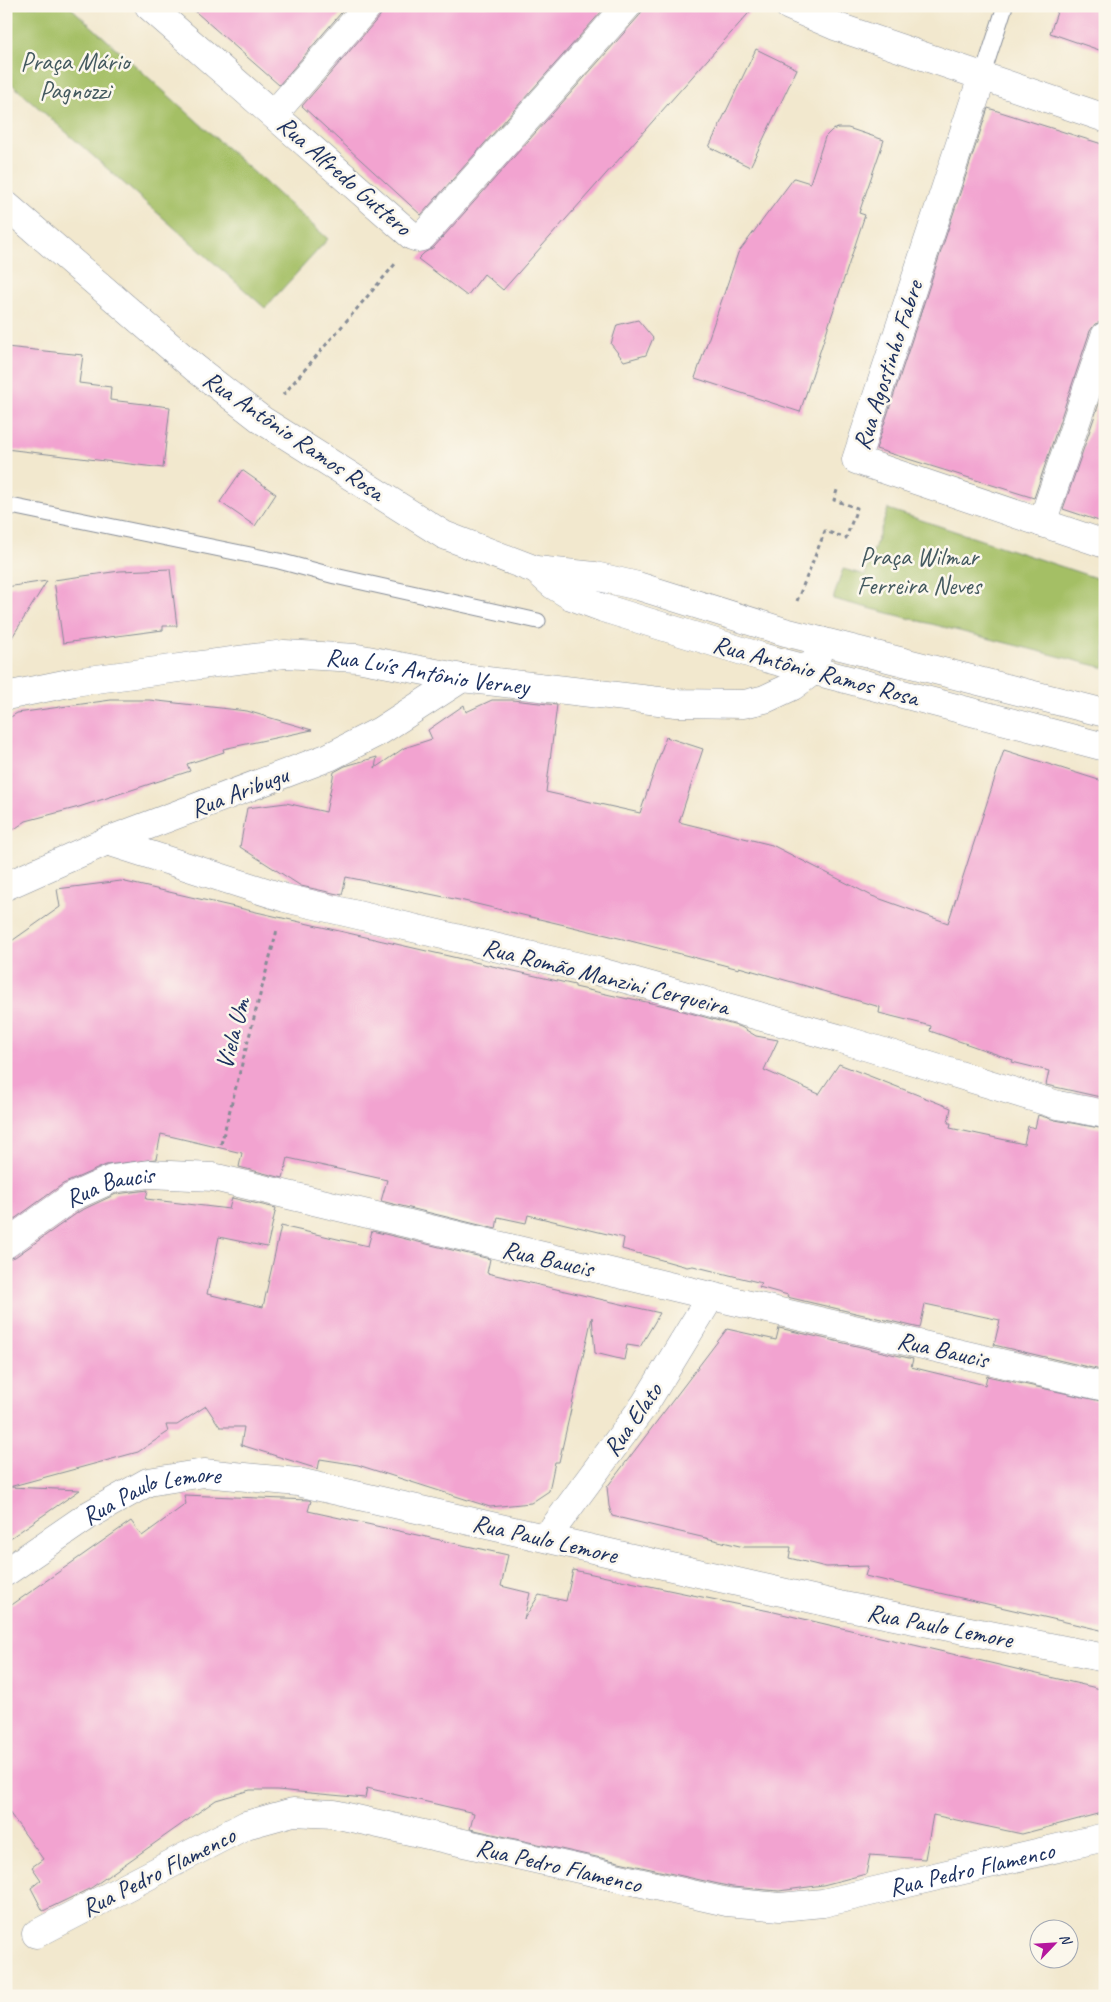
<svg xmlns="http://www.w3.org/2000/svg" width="1111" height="2002" viewBox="0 0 1111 2002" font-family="Caveat,sans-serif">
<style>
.green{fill:#a4bf65;stroke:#607762}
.building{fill:#f2a3d0}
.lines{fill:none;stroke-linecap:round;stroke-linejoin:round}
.service-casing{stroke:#868c96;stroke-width:17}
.minor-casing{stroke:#868c96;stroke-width:29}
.secondary-casing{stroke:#868c96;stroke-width:29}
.path{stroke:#868c96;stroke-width:3;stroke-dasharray:4 4;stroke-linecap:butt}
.service{stroke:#fff;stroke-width:15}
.minor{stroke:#fff;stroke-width:28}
.secondary{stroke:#fff;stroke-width:28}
.labels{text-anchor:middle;stroke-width:5;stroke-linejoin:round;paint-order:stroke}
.park-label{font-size:25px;fill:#445a60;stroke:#fbf7ec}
.street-label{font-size:25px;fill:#1b2f5e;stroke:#fbf7ec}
</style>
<rect width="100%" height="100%" fill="#fbf7ec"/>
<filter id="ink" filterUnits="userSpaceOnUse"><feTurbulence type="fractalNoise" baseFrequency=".02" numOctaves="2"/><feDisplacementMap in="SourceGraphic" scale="10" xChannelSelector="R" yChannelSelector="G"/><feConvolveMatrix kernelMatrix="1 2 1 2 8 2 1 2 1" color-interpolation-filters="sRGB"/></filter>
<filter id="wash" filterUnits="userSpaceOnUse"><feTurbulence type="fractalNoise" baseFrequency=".0096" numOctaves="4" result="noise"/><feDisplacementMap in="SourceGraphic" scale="20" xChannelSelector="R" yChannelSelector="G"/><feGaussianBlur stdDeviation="1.12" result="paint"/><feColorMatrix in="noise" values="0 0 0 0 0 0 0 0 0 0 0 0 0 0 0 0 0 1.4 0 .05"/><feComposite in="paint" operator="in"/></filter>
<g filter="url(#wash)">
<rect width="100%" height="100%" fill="#f2e8ce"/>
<!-- green -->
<path class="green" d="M 6,6 L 69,6 L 328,239 L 265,308 L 6,79 Z
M 888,509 L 1105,581 L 1105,668 L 833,599 L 843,569 L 865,575 Z"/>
<g id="blocks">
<!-- building -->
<path class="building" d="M 189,6 L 347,6 L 279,85 Z
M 383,6 L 597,6 L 602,11 L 421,215 L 302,106 L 380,16 Z
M 645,6 L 755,6 L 503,290 L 484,274 L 467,296 L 418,259 L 424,253 L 434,247 L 639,16 Z
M 1059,6 L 1105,6 L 1105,52 L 1050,33 Z
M 756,49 L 797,69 L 750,167 L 709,147 Z
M 988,108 L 1105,145 L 1105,321 L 1095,324 L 1090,331 L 1034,498 L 876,449 Z
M 838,128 L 848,128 L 884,140 L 859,213 L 865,215 L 800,412 L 695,378 L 738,253 L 794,178 L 810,183 L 825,137 L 832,130 Z
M 638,320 L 653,338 L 646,355 L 624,361 L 611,344 L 617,325 Z
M 6,347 L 83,355 L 79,383 L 111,387 L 110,400 L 170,407 L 163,468 L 6,449 Z
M 1105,386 L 1105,523 L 1063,509 Z
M 242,470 L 276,494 L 255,526 L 220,502 Z
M 170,569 L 177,626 L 163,626 L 163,630 L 63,643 L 54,580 L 120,571 Z
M 47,581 L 6,647 L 6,587 Z
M 111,700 L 149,700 L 247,711 L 312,730 L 223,749 L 224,752 L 187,764 L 190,771 L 79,807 L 26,821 L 6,835 L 6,720 L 17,713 Z
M 492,700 L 512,700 L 557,705 L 546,792 L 640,813 L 666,737 L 703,749 L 679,822 L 772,845 L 872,896 L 948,923 L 1004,750 L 1105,782 L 1105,1098 L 1046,1085 L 1049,1071 L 1012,1062 L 1013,1060 L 930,1031 L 931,1026 L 879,1013 L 880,1007 L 739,967 L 739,969 L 623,939 L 464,901 L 346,877 L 342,895 L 301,886 L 240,847 L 247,808 L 286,803 L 326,812 L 334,772 L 345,766 L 377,757 L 375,768 L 404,748 L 432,739 L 428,730 L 464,705 L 466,712 Z
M 121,881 L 575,985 L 575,987 L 628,999 L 628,998 L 665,1006 L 741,1027 L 756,1036 L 778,1040 L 764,1070 L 819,1094 L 839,1064 L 951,1108 L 948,1123 L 951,1123 L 950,1128 L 1024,1144 L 1028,1126 L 1035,1128 L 1038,1115 L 1055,1120 L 1105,1129 L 1105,1371 L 994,1345 L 1000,1320 L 925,1304 L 920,1328 L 787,1297 L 788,1295 L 759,1287 L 762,1283 L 693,1266 L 687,1267 L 622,1249 L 624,1238 L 528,1215 L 526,1223 L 498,1217 L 496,1229 L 381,1201 L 387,1180 L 288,1158 L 283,1178 L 239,1167 L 242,1153 L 161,1134 L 156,1159 L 106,1165 L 63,1184 L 6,1225 L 6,945 L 60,907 L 57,889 Z
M 148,1190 L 146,1199 L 229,1209 L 232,1198 L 276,1208 L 267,1247 L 219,1237 L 207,1294 L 263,1307 L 281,1226 L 368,1246 L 372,1231 L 490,1259 L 487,1273 L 660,1313 L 640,1347 L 627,1345 L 624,1360 L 595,1353 L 592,1317 L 559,1462 L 555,1462 L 549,1491 L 531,1503 L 490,1507 L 358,1465 L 320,1459 L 318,1469 L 241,1445 L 244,1427 L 220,1427 L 206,1406 L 177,1425 L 166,1425 L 168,1432 L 138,1452 L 9,1487 L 80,1490 L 6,1541 L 6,1259 L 15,1257 L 80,1211 L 116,1194 Z
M 779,1328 L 913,1359 L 911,1367 L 985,1385 L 987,1376 L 1105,1402 L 1105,1631 L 865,1576 L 868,1566 L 826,1567 L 789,1558 L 791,1547 L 744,1547 L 612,1516 L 609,1506 L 607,1487 L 727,1329 L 776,1340 Z
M 184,1495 L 309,1500 L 311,1501 L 308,1511 L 508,1555 L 501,1586 L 530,1593 L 524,1619 L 539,1595 L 566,1601 L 573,1570 L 774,1612 L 1105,1690 L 1105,1812 L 1022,1834 L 933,1815 L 925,1859 L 870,1855 L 866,1874 L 823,1885 L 779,1891 L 732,1887 L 470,1829 L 474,1813 L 367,1788 L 365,1798 L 277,1790 L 250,1790 L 216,1800 L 91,1888 L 43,1911 L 31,1888 L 41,1880 L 32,1867 L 43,1859 L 6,1808 L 6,1609 L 131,1521 L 142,1536 L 186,1504 Z"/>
</g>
</g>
<g filter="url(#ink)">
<use href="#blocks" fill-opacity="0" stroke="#868c96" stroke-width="1"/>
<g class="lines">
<!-- service casing -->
<g class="service-casing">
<path id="service" d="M 982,77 L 1005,6
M 6,505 L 279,561 L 335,576 L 538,621"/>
</g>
<!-- minor casing -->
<g class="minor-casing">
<g id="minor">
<path d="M 149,6 L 412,236 L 418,238 L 422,237 L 627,6"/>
<path d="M 789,6 L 835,26 L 1105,118"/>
<path d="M 982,77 L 856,460 L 1105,544"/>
<path d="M 274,114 L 368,6"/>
<path d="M 1042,523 L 1105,336"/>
<path id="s1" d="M 6,696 L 74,682 L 284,654 L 357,658 L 462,678 L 676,703 L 744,704 L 765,699 L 793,686 L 813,671 L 821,641"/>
<path d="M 107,841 L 285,898 L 597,971 L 838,1038 L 1058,1105 L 1105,1114"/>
<path d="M 6,886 L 107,841 L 329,757 L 380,731 L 462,678"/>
<path id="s2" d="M 6,1244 L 72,1197 L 112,1179 L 149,1174 L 213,1177 L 711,1296 L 1105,1387"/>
<path d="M 546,1538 L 645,1404 L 711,1296"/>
<path id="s3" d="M 6,1572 L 89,1515 L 148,1482 L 204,1473 L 298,1482 L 839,1605 L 1105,1658"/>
<path id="s4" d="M 36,1934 L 246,1825 L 293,1812 L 334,1814 L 727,1902 L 780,1907 L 823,1903 L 1105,1837"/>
</g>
</g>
<!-- secondary casing -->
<g class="secondary-casing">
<path id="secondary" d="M 6,205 L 195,368 L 262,420 L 444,535 L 536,570 L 595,576 L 638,586 L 785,632 L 1105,713
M 536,570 L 553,585 L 571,596 L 603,608 L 765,658 L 1105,747"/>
</g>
<!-- path -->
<path class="path" d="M 283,395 L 396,263
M 797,601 L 825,531 L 846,538 L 857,508 L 834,500 L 838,487
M 221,1144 L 277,930"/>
<!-- service -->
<use href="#service" class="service"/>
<!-- minor -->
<use href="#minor" class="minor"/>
<!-- secondary -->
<use href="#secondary" class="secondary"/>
</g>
</g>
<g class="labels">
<!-- park labels -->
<g class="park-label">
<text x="75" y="70">Praça Mário<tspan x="75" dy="29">Pagnozzi</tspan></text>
<text x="919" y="565">Praça Wilmar<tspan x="919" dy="29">Ferreira Neves</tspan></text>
</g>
<!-- street labels -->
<g class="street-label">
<text transform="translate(345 175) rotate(41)" y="9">Rua Alfredo Guttero</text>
<text transform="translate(887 365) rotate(-72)" y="9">Rua Agostinho Fabre</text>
<text transform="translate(294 435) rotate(34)" y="9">Rua Antônio Ramos Rosa</text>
<text transform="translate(816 670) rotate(15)" y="9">Rua Antônio Ramos Rosa</text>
<text dy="9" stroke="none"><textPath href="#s1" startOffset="426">Rua Luís Antônio Verney</textPath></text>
<text transform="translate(239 791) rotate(-21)" y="9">Rua Aribugu</text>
<text transform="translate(606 976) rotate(14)" y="9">Rua Romão Manzini Cerqueira</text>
<text transform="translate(232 1033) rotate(-75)" y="9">Viela Um</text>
<text dy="9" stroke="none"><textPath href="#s2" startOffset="121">Rua Baucis</textPath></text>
<text transform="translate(548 1258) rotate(13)" y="9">Rua Baucis</text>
<text transform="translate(943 1349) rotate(13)" y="9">Rua Baucis</text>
<text transform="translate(632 1419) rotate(-55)" y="9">Rua Elato</text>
<text dy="9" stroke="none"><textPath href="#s3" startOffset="168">Rua Paulo Lemore</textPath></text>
<text transform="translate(545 1538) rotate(13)" y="9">Rua Paulo Lemore</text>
<text transform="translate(940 1625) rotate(11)" y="9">Rua Paulo Lemore</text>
<text transform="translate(559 1865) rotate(13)" y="9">Rua Pedro Flamenco</text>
<text dy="9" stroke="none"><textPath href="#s4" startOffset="978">Rua Pedro Flamenco</textPath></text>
<text transform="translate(158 1871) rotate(-27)" y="9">Rua Pedro Flamenco</text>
</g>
</g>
<!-- margin -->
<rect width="1111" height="2002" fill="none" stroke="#fbf7ec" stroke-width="25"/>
<!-- north arrow -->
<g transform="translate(1054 1944) rotate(65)"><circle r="24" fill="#fbf7ec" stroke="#a1a7b3"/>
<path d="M0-4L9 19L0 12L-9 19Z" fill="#b5179e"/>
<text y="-8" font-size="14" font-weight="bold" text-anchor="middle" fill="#1b2f5e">N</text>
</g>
</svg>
